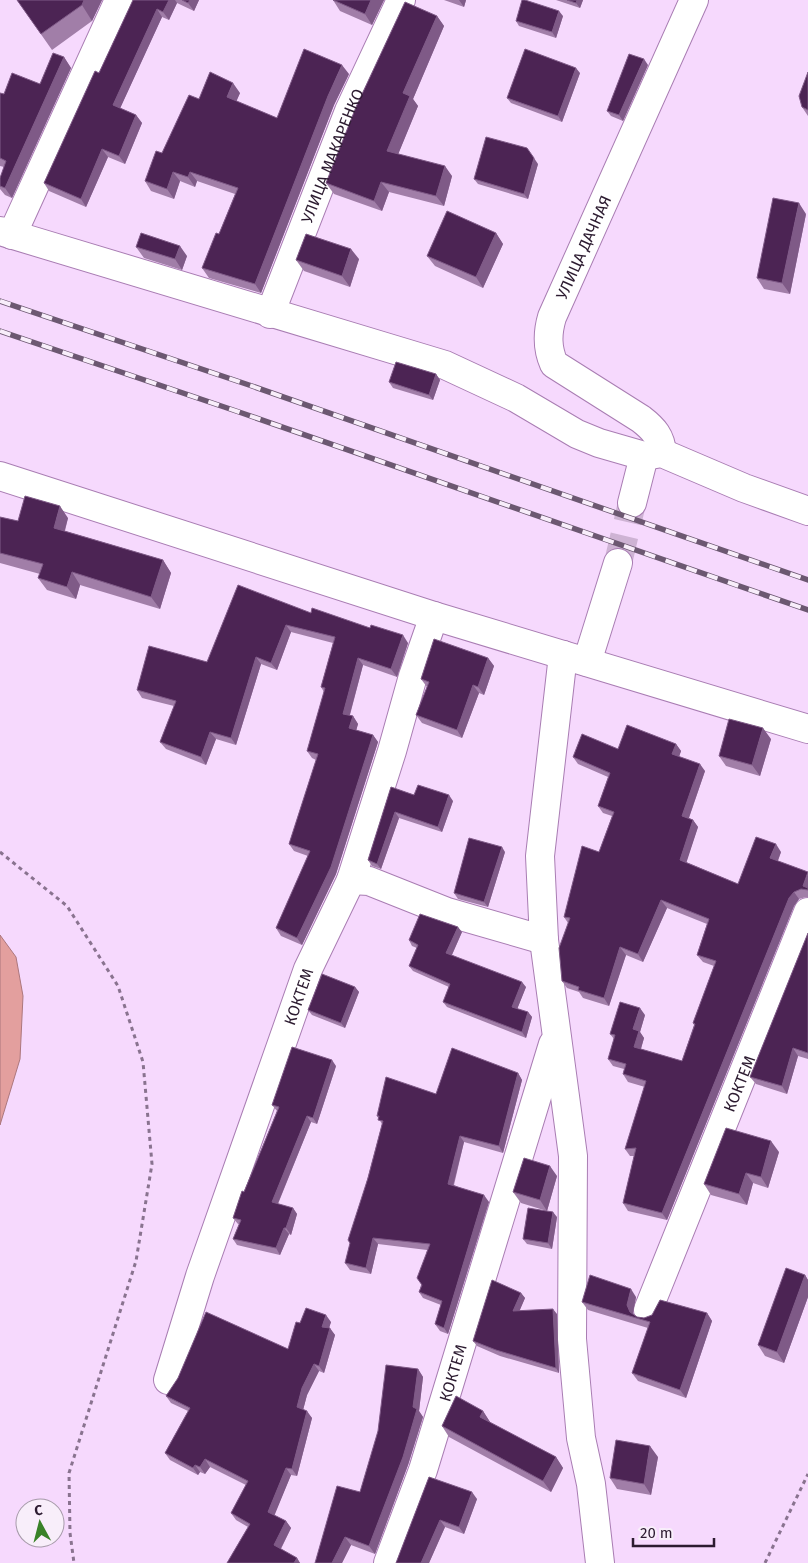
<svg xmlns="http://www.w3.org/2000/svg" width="808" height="1563" viewBox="0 0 808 1563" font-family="'Fira Sans',sans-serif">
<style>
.water{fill:#e39f9e;stroke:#ac777d}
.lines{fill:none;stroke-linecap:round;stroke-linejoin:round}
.minor-tunnel{stroke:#ceb3d4;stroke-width:28;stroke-dasharray:28 14;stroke-linecap:butt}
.minor-casing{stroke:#a97db3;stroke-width:30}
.path{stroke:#89738f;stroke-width:3;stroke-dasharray:4 4;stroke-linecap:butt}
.minor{stroke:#fff;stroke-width:28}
.rail-casing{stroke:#6c5871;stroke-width:5.5}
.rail{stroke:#f8eefa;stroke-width:4;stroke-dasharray:11;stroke-linecap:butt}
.wall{fill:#a17ea8}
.shaded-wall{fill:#7f5a87}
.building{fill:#4c2454;stroke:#7f5a87}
.labels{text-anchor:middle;stroke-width:5;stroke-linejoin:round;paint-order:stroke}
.street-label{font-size:16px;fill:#2c1b30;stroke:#f8eefa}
</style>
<rect width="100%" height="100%" fill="#f6d9fd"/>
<!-- water -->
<path class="water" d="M 0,935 L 16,957 L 23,996 L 20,1059 L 0,1125 Z"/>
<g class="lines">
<!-- minor-tunnel -->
<path class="minor-tunnel" d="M 618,563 L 632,503"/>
<!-- minor casing -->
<g class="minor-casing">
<g id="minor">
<path d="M 0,231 L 445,365 L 516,398 L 577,434 L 599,443 L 644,456 L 662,453 L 744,488 L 808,511"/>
<path d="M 12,235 L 119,0"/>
<path id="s1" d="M 270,314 L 349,111 L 401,0"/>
<path id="s2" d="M 662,453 C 661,437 654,429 641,419 L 554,364 C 547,348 547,334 552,317 L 694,0"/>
<path d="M 0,476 L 434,616 L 808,729"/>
<path d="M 632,503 L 644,456"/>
<path d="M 563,655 L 540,856 L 544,940 L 573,1156 L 572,1339 L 581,1438 L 591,1484 L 600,1563"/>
<path d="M 587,662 L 618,563"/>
<path d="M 351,880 L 369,881 L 447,912 L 544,940"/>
<path id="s3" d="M 648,1310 L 808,912"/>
<path id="s4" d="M 168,1380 L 200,1276 L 308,969 L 351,880 L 392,751 L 413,676 L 434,616"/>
<path id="s5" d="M 388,1563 L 423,1470 L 553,1044"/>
</g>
</g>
<!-- path -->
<path class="path" d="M 0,852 L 67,906 L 118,986 L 143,1062 L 152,1164 L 136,1261 L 69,1473 L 70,1533 L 74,1563
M 765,1563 L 808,1474"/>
<!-- minor -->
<use href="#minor" class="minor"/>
<!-- rail casing -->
<g class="rail-casing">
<path id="rail" d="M 0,301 L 249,385 L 808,580
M 0,331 L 239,412 L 808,610"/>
</g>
<!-- rail -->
<use href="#rail" class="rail"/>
</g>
<!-- wall -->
<path class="wall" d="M 17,0 L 102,0 L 92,21 L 52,50 Z
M 133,0 L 199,0 L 194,11 L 177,3 L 169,20 L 162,17 L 120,108 L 136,115 L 142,123 L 125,164 L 108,157 L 86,207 L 49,191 L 44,183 L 99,73 Z
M 333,0 L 384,0 L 372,25 L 340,11 Z
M 444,0 L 466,0 L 464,7 Z
M 556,0 L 583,0 L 580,8 Z
M 437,16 L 444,26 L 413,99 L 418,106 L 398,154 L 452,176 L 444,206 L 389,192 L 382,211 L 334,194 L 326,183 Z
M 563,16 L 556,38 L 519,26 L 516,21 Z
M 64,57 L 71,68 L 12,198 L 5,195 L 0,189 L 0,178 L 4,167 L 0,166 L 0,93 L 4,94 L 40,84 Z
M 648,65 L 623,121 L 611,116 L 607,111 Z
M 808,72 L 808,116 L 802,107 Z
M 580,73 L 562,122 L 511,103 L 507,98 Z
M 349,74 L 334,105 L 261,293 L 209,278 L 202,268 L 219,234 L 235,194 L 197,181 L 195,187 L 180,181 L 174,199 L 151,191 L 145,181 L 199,99 L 240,93 L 236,101 L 277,118 Z
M 538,164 L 528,199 L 478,184 L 474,179 Z
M 806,214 L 790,294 L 764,289 L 757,278 Z
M 496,233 L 503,244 L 483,288 L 435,266 L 427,256 Z
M 136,247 L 187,256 L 182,270 L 144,258 Z
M 359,259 L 350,287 L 304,271 L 296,260 Z
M 436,374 L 440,380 L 433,400 L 393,388 L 389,382 Z
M 0,517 L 18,521 L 68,518 L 65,531 L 163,560 L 171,573 L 160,609 L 80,585 L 76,599 L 47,590 L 38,578 L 40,574 L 0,563 Z
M 311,613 L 408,643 L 397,677 L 363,665 L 350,715 L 353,716 L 358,724 L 356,730 L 373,735 L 378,742 L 336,874 L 302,945 L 281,936 L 276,928 L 308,856 L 294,851 L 289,844 L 316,760 L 312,758 L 307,751 L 324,692 L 321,687 L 333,643 L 291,632 L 277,670 L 261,664 L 236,745 L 216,739 L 206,765 L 166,749 L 160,742 L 174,706 L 142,698 L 137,690 L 207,662 Z
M 488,658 L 494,666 L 484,695 L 479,693 L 462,738 L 422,723 L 416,715 L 427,687 L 421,679 Z
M 771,739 L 760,776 L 726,766 L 719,756 Z
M 676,744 L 681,751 L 679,757 L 705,771 L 689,818 L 693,820 L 698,827 L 686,862 L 738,884 L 781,852 L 778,861 L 808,872 L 808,897 L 806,897 L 799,899 L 794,906 L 667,1220 L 628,1211 L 623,1203 L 634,1156 L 630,1156 L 625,1149 L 645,1087 L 628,1082 L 623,1074 L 624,1069 L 613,1066 L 608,1059 L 614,1039 L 610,1034 L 645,1015 L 640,1032 L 644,1038 L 641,1049 L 682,1061 L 694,1025 L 693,1023 L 714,966 L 703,962 L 697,955 L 707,924 L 667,908 L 643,962 L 626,955 L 609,1006 L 583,998 L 579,992 L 567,988 L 562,981 L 568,923 L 564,917 L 599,852 L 612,816 L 603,813 L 598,806 L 608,777 L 578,764 L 573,757 L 618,749 Z
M 391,787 L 414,795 L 453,801 L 442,832 L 399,818 L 381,869 L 372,866 L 368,860 Z
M 505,852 L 488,907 L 458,899 L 454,893 Z
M 462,932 L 452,955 L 526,987 L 517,1009 L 528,1012 L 532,1017 L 526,1038 L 447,1007 L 443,1002 L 449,987 L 413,971 L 409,966 L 417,948 L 412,946 L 409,940 Z
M 808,933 L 808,1059 L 798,1056 L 787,1094 L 756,1084 L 750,1077 Z
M 355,987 L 359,992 L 345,1028 L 312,1015 L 308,1010 Z
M 336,1066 L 317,1124 L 311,1122 L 278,1204 L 293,1208 L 297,1214 L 291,1235 L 289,1234 L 280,1255 L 237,1245 L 233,1239 L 239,1224 L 238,1224 L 233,1218 L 277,1111 L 272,1105 Z
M 518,1073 L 522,1080 L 503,1153 L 464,1142 L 454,1185 L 489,1202 L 448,1334 L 440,1331 L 435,1324 L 441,1305 L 423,1298 L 419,1292 L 421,1285 L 427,1250 L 378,1244 L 371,1274 L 350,1270 L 345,1263 L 382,1124 L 377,1116 L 436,1094 Z
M 779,1152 L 768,1188 L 753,1183 L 747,1205 L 711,1195 L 704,1184 Z
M 557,1176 L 547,1211 L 521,1203 L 513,1192 Z
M 557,1217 L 552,1249 L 527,1244 L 523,1239 Z
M 805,1275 L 808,1280 L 808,1297 L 784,1363 L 765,1356 L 758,1345 Z
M 521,1293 L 525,1298 L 519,1311 L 557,1314 L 559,1373 L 500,1356 L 477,1346 L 473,1341 Z
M 636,1297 L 633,1313 L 637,1317 L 644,1318 L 707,1313 L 712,1321 L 686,1398 L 638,1381 L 632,1373 L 648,1328 L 588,1310 L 582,1302 Z
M 331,1322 L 329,1328 L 335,1335 L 324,1373 L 319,1371 L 307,1395 L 303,1410 L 312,1418 L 297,1476 L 291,1475 L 274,1515 L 286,1521 L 291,1528 L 281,1549 L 297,1558 L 300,1563 L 227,1563 L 248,1527 L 236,1520 L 231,1513 L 246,1485 L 210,1467 L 205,1474 L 200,1472 L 198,1475 L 170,1460 L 165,1453 L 188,1411 L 171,1403 L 166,1396 L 288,1349 L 300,1323 Z
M 418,1369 L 423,1377 L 419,1411 L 423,1417 L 408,1465 L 375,1554 L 351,1545 L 342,1563 L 315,1563 L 360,1492 Z
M 483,1411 L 490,1422 L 490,1423 L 556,1457 L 563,1468 L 551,1492 L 449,1437 L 442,1426 Z
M 658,1457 L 651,1495 L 617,1489 L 610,1478 Z
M 429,1477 L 477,1499 L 464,1534 L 445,1527 L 429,1563 L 396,1563 Z"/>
<!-- shaded-wall -->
<path class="shaded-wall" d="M 84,0 L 102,0 L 92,21 L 82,5 Z
M 169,0 L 175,0 L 177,3 L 169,20 L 163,12 Z
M 190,0 L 199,0 L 194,11 L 188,3 Z
M 371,0 L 384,0 L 372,25 L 365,14 Z
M 459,0 L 466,0 L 464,7 Z
M 577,0 L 583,0 L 580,8 L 576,3 Z
M 157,9 L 162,17 L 118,113 L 113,105 Z
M 559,11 L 563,16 L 556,38 L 552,32 Z
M 437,16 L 444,26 L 413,99 L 418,106 L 395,162 L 387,151 L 403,93 Z
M 64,57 L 71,68 L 12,198 L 5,188 Z
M 644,59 L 648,65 L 623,121 L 619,115 Z
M 342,65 L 349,74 L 334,105 L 261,293 L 255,284 L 328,96 Z
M 576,68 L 580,73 L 562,122 L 558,116 Z
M 233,83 L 240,93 L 234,107 L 227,97 Z
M 136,115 L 142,123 L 125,164 L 119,156 Z
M 102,149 L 108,157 L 86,207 L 81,199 Z
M 534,158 L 538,164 L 528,199 L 524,194 Z
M 445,166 L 452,176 L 444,206 L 436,196 Z
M 173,172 L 180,181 L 174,199 L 167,189 Z
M 190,172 L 197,181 L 195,187 L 188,177 Z
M 381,182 L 389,192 L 382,211 L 374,201 Z
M 799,203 L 806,214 L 790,294 L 782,283 Z
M 496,233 L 503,244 L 483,288 L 476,277 Z
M 180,246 L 187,256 L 182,270 L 175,259 Z
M 351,249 L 359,259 L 350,287 L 342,276 Z
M 436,374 L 440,380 L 433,400 L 429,395 Z
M 60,506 L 68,518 L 62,540 L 54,528 Z
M 163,560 L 171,573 L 160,609 L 151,597 Z
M 72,572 L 80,585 L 76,599 L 67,587 Z
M 286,625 L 291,632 L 277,670 L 271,663 Z
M 403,635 L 408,643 L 397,677 L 391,669 Z
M 256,657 L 261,664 L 236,745 L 231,738 Z
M 358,658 L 363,665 L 348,721 L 343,714 Z
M 488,658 L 494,666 L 484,695 L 478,687 Z
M 473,685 L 479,693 L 462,738 L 457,730 Z
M 353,716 L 358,724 L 355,735 L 349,728 Z
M 763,728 L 771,739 L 760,776 L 752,765 Z
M 210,732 L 216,739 L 206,765 L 201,757 Z
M 373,735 L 378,742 L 336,874 L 302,945 L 297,938 Z
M 676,744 L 681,751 L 677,762 L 672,754 Z
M 700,764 L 705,771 L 687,823 L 682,816 Z
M 449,795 L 453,801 L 442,832 L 438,827 Z
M 395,812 L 399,818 L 381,869 L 377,864 Z
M 693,820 L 698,827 L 685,867 L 680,860 Z
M 776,844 L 781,852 L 776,865 L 770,858 Z
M 502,847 L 505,852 L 488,907 L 484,902 Z
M 808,874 L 808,890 L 803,886 Z
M 794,892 L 799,899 L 794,906 L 667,1220 L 662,1213 L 789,898 Z
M 661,900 L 667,908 L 643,962 L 638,954 Z
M 458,927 L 462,932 L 450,959 L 446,953 Z
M 620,947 L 626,955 L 609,1006 L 604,998 Z
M 522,982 L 526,987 L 516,1012 L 512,1007 Z
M 355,987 L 359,992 L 345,1028 L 341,1023 Z
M 640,1008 L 645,1015 L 640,1032 L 644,1038 L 639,1055 L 634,1047 L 633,1029 Z
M 528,1012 L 532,1017 L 526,1038 L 522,1032 Z
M 793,1048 L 798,1056 L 787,1094 L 782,1086 Z
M 332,1060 L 336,1066 L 317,1124 L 313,1118 Z
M 518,1073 L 522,1080 L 503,1153 L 499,1146 Z
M 307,1116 L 311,1122 L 276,1208 L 272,1202 Z
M 460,1136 L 464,1142 L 452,1190 L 448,1184 Z
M 771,1141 L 779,1152 L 768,1188 L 761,1177 Z
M 550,1166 L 557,1176 L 547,1211 L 540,1200 Z
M 746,1173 L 753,1183 L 747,1205 L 739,1194 Z
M 484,1195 L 489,1202 L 448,1334 L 444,1328 Z
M 293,1208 L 297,1214 L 291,1235 L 286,1228 Z
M 553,1212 L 557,1217 L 552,1249 L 548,1243 Z
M 284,1228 L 289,1234 L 280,1255 L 276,1248 Z
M 373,1238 L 378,1244 L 371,1274 L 366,1268 Z
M 805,1275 L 808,1280 L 808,1297 L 784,1363 L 777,1352 Z
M 631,1289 L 636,1297 L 633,1313 L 635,1318 L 630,1312 L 627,1305 Z
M 521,1293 L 525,1298 L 517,1317 L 513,1311 Z
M 553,1309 L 557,1314 L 559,1373 L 556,1368 Z
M 707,1313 L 712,1321 L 686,1398 L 680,1390 Z
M 326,1315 L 331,1322 L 327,1334 L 322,1327 Z
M 330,1328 L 335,1335 L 324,1373 L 319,1366 Z
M 314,1364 L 319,1371 L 307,1395 L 302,1414 L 297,1407 L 302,1388 Z
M 418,1369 L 423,1377 L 419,1411 L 423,1417 L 408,1465 L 375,1554 L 369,1546 L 413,1407 Z
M 307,1411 L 312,1418 L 297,1476 L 292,1469 Z
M 483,1411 L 490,1422 L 487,1428 L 480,1417 Z
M 650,1446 L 658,1457 L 651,1495 L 644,1484 Z
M 556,1457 L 563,1468 L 551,1492 L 543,1481 Z
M 205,1459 L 210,1467 L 205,1474 L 200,1467 Z
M 195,1465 L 200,1472 L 198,1475 L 193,1468 Z
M 286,1468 L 291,1475 L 273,1519 L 268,1512 Z
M 472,1492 L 477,1499 L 464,1534 L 459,1527 Z
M 440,1520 L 445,1527 L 429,1563 L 421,1563 Z
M 286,1521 L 291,1528 L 279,1552 L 274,1545 Z
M 345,1537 L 351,1545 L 342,1563 L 332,1563 Z
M 297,1558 L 300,1563 L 294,1563 Z"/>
<!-- building -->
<path class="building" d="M 17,0 L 84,0 L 82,5 L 41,34 Z
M 133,0 L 169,0 L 163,12 L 157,9 L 113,105 L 136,115 L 119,156 L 102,149 L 81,199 L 44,183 L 95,71 L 99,73 Z
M 182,0 L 190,0 L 188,3 Z
M 333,0 L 371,0 L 365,14 Z
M 522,0 L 525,0 L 559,11 L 552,32 L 516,21 Z
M 567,0 L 577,0 L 576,3 Z
M 405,2 L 437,16 L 403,93 L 410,96 L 387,151 L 445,166 L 436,196 L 381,182 L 374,201 L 326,183 L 356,107 Z
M 304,49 L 342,65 L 328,96 L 255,284 L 202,268 L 216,233 L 219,234 L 238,188 L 190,172 L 188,177 L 173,172 L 167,189 L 145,181 L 156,151 L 162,153 L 189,95 L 199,99 L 210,72 L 233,83 L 227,97 L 277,118 Z
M 525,49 L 576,68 L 558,116 L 507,98 Z
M 53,53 L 64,57 L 5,188 L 0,186 L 0,178 L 6,161 L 0,158 L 0,93 L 4,94 L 12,73 L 40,84 Z
M 629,54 L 644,59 L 619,115 L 607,111 Z
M 808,72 L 808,110 L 802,107 L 799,96 Z
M 486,137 L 527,148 L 534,158 L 524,194 L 474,179 Z
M 773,198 L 799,203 L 782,283 L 757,278 Z
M 447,211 L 496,233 L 476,277 L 427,256 Z
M 141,233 L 180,246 L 175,259 L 136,247 Z
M 306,234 L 351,249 L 342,276 L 296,260 Z
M 396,362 L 436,374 L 429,395 L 389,382 Z
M 25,496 L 60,506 L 54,528 L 163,560 L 151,597 L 72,572 L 67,587 L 38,578 L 43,564 L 0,553 L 0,517 L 18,521 Z
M 238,585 L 311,613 L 312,608 L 370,628 L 371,625 L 403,635 L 391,669 L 358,658 L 343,714 L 353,716 L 349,728 L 373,735 L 331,867 L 297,938 L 276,928 L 310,851 L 289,844 L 318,754 L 307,751 L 325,688 L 321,687 L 335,637 L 286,625 L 271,663 L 256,657 L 231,738 L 210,732 L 201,757 L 160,742 L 176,701 L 137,690 L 149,646 L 207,662 Z
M 434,639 L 488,658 L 478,687 L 473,685 L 457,730 L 416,715 L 429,682 L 421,679 Z
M 729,719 L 763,728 L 752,765 L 719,756 Z
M 627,725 L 676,744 L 672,754 L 700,764 L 682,816 L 693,820 L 680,860 L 738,884 L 756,837 L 776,844 L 770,858 L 808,872 L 803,886 L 808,888 L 808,890 L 801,889 L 794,892 L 789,898 L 662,1213 L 623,1203 L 636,1148 L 625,1149 L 646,1081 L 623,1074 L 626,1064 L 608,1059 L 615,1035 L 610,1034 L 620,1002 L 640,1008 L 633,1029 L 639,1031 L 634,1047 L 682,1061 L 695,1024 L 693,1023 L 716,961 L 697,955 L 709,919 L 661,900 L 638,954 L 620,947 L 604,998 L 578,990 L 579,987 L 562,981 L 559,948 L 570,918 L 564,917 L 582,846 L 599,852 L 614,812 L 598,806 L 610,773 L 573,757 L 582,734 L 618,749 Z
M 418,785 L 449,795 L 438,827 L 395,812 L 377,864 L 368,860 L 391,787 L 414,795 Z
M 469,838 L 502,847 L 484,902 L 454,893 Z
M 420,914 L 458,927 L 446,953 L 522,982 L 512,1007 L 528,1012 L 522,1032 L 443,1002 L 450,984 L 409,966 L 418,945 L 409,940 Z
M 808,933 L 808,1053 L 793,1048 L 782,1086 L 750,1077 Z
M 322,974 L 355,987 L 341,1023 L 308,1010 Z
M 292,1047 L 332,1060 L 313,1118 L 307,1116 L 272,1202 L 293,1208 L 286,1228 L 284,1228 L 276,1248 L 233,1239 L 241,1220 L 233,1218 L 242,1191 L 244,1192 L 279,1107 L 272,1105 Z
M 452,1048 L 518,1073 L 499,1146 L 460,1136 L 448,1184 L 484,1195 L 444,1328 L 435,1324 L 442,1301 L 419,1292 L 422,1285 L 417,1278 L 430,1244 L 373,1238 L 366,1268 L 345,1263 L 350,1243 L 348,1240 L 368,1178 L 383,1121 L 378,1120 L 379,1116 L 377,1116 L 386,1077 L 436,1094 Z
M 726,1128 L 771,1141 L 761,1177 L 746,1173 L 739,1194 L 704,1184 Z
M 524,1158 L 550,1166 L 540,1200 L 513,1192 Z
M 528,1208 L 553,1212 L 548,1243 L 523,1239 Z
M 786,1268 L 805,1275 L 777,1352 L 758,1345 Z
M 590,1275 L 631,1289 L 627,1305 L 630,1312 L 637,1317 L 644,1318 L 652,1315 L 660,1300 L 707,1313 L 680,1390 L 632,1373 L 650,1322 L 582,1302 Z
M 492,1280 L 521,1293 L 513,1311 L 553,1309 L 556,1368 L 496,1350 L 473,1341 Z
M 306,1308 L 326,1315 L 322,1327 L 330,1328 L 319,1366 L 314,1364 L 302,1388 L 297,1407 L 307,1411 L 292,1469 L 286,1468 L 268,1512 L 286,1521 L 274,1545 L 297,1558 L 294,1563 L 227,1563 L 250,1524 L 231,1513 L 248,1481 L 205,1459 L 200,1467 L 195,1465 L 193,1468 L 165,1453 L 190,1408 L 166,1396 L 178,1378 L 206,1312 L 288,1349 L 296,1322 L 300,1323 Z
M 386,1365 L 418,1369 L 413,1407 L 417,1409 L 403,1457 L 369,1546 L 345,1537 L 332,1563 L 315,1563 L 337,1486 L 360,1492 L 378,1431 Z
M 456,1396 L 483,1411 L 480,1417 L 556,1457 L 543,1481 L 442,1426 Z
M 616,1440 L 650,1446 L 644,1484 L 610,1478 Z
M 429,1477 L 472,1492 L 459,1527 L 440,1520 L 421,1563 L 396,1563 Z"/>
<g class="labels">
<!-- street labels -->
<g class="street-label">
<text dy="6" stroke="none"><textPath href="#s1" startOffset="170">УЛИЦА МАКАРЕНКО</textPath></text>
<text dy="6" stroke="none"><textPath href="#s2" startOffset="269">УЛИЦА ДАЧНАЯ</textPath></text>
<text dy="6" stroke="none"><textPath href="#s4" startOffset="405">КОКТЕМ</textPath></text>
<text dy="6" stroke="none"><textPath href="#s3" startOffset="244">КОКТЕМ</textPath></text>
<text dy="6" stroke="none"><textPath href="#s5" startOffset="201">КОКТЕМ</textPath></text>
</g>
</g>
<!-- north arrow -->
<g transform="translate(40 1523) rotate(353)"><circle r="24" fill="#f8eefa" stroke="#a69aa9"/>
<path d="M0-4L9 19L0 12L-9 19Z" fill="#398228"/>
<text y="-8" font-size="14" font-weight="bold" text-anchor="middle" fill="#2c1b30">С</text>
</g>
<!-- scale -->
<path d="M633 1538v8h81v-8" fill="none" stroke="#2c1b30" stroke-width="2.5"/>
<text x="640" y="1538" font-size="15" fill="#2c1b30" stroke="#f8eefa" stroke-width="4" paint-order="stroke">20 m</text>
</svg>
